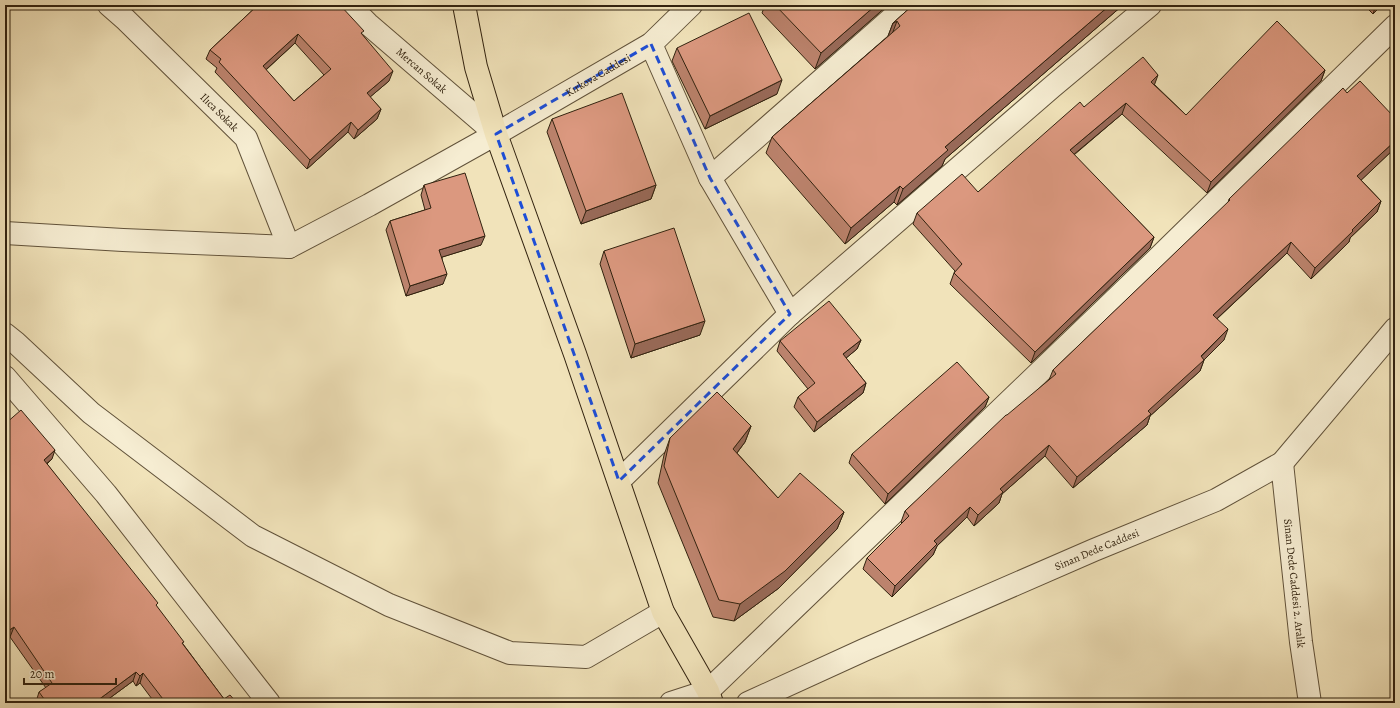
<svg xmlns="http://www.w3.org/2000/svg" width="1400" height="708" viewBox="0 0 1400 708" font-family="Alegreya,serif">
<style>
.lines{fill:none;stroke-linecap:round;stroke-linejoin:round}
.minor-casing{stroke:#61523a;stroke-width:24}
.major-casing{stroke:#31220f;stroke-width:24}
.minor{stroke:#f6edd2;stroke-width:22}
.major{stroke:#f1e3ba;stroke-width:22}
.wall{fill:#bc836d;stroke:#31220f;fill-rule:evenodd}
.shaded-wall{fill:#996a59;stroke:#31220f}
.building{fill:#db987f;stroke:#31220f;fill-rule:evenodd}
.marked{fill:none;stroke:#1d4ed8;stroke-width:3;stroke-dasharray:8 5;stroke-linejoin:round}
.labels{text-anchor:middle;stroke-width:4;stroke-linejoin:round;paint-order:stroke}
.street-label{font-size:11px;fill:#31220f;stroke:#f6edd2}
</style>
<rect width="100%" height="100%" fill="#f1e3ba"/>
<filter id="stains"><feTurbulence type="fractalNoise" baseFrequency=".005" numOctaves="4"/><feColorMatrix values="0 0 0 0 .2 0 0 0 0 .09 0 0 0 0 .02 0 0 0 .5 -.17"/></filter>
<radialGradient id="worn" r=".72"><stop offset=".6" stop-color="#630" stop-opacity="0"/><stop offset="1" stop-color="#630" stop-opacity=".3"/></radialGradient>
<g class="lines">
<!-- minor casing -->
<g class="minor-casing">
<g id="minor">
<path id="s1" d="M 109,5 L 125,19 L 246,138 L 289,247"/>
<path id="s2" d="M 349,5 L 368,24 L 496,134"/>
<path d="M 651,44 L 710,178 L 790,314"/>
<path d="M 710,178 L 907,5"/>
<path id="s3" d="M 5,233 L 123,240 L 289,247 L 369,205 L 496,134 L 651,44 L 691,5"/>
<path d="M 5,334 L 15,342 L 91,413 L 253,536 L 389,605 L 510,653 L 586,657 L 663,612"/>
<path d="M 5,377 L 106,494 L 269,703"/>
<path id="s4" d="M 1282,463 L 1301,642 L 1310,703"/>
<path d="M 619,481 L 790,314 L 1052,87 L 1150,5"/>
<path d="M 671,703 L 708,691 L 1152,264 L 1395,26"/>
<path id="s5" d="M 748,703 L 864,650 L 1094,550 L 1216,500 L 1282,463 L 1395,329"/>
</g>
</g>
<!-- major casing -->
<g class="major-casing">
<path id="major" d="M 464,5 L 476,67 L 496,134 L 575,354 L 663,612 L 708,691 L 712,703"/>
</g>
<!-- minor -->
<use href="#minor" class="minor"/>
<!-- major -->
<use href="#major" class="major"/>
</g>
<!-- wall -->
<path class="wall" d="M 258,5 L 363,35 L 389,81 L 370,97 L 381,109 L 377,119 L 354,139 L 348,132 L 307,169 L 215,72 L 217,68 L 206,59 L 210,50 ZM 295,43 L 324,75 L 294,101 L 266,70 Z
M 765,5 L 888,5 L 815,69 L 762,13 Z
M 913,5 L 1123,5 L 945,159 L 942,166 L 897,205 L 894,202 L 845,244 L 766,153 L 772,137 L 888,36 L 893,23 Z
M 1364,5 L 1382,5 L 1373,14 Z
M 677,48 L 777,94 L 705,129 L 672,61 Z
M 1325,70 L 1321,81 L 1207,193 L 1122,114 L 1074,155 L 1154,237 L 1150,248 L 1031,363 L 950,284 L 954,273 L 955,271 L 913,224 L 917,213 L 978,192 L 1084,107 L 1155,85 L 1186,115 Z
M 1347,93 L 1395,118 L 1395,148 L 1361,180 L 1381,201 L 1377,212 L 1350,238 L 1349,242 L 1311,279 L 1287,253 L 1217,319 L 1224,340 L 1204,360 L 1200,371 L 1150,416 L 1147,425 L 1073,488 L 1045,456 L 1002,494 L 999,503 L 974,526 L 967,517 L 937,546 L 933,555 L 892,597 L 863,569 L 867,558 L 902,523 L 901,522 L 905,511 L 1049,380 L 1053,370 L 1228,203 L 1229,199 Z
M 552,119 L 656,185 L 651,199 L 581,224 L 547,132 Z
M 424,185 L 481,245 L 442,257 L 443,284 L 406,296 L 386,230 L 390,221 L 425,210 L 421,195 Z
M 604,251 L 700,335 L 631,358 L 600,264 Z
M 861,340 L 857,349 L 846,358 L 866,383 L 863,393 L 814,432 L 794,407 L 798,397 L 808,389 L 777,351 L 780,341 Z
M 989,397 L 985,407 L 885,504 L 849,463 L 852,454 Z
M 5,424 L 52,459 L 47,464 L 157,607 L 183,644 L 224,699 L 237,703 L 155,703 L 140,683 L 136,686 L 133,681 L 103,703 L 37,703 L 36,702 L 39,692 L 46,688 L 10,637 L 5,640 Z
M 751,426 L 745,442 L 737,453 L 778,498 L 844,512 L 837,529 L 779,588 L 734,621 L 713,617 L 658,483 L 664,455 L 670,438 Z"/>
<!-- shaded-wall -->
<path class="shaded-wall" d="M 876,5 L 888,5 L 815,69 L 821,53 Z
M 1110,5 L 1123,5 L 945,159 L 942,166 L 897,205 L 903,189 L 945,147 Z
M 1376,5 L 1382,5 L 1373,14 Z
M 897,21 L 891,37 L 887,39 L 893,23 Z
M 298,34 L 295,43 L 259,76 L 263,66 Z
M 1325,70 L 1321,81 L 1207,193 L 1211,182 Z
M 393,71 L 389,81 L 363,103 L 367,93 Z
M 1158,75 L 1154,86 L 1151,82 Z
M 782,80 L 777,94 L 705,129 L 710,116 Z
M 1126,103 L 1122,114 L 1066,161 L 1070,150 Z
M 381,109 L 377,119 L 354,139 L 358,130 Z
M 351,122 L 348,132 L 307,169 L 310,160 Z
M 1395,141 L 1395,148 L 1354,187 L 1357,176 Z
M 656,185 L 651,199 L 581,224 L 586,211 Z
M 900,186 L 894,202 L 845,244 L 851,228 Z
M 1381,201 L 1377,212 L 1350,238 L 1349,242 L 1311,279 L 1315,268 L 1352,230 Z
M 485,236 L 481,245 L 436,259 L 439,250 Z
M 1154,237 L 1150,248 L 1031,363 L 1035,352 Z
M 1291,242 L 1287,253 L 1209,326 L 1213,315 Z
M 447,274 L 443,284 L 406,296 L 410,286 Z
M 705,321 L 700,335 L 631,358 L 635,344 Z
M 1228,329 L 1224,340 L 1204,360 L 1200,371 L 1150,416 L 1147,425 L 1073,488 L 1077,477 L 1148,411 Z
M 861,340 L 857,349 L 839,364 L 843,354 Z
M 866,383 L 863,393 L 814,432 L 817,422 Z
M 989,397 L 985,407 L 885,504 L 888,494 Z
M 751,426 L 745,442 L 727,466 L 733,449 Z
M 1049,445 L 1045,456 L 1002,494 L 999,503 L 974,526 L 978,515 L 1000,489 Z
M 55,450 L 52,459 L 40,469 L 44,460 Z
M 970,507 L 967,517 L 937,546 L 933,555 L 892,597 L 895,586 L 934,541 Z
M 844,512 L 837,529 L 779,588 L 734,621 L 740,604 Z
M 14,627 L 10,637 L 5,640 L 5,633 Z
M 136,672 L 133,681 L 103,703 L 94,703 Z
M 143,673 L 140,683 L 136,686 L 140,676 Z"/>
<!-- building -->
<path class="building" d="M 258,5 L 340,5 L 364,31 L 361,33 L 393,71 L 367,93 L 381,109 L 358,130 L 351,122 L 310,160 L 219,62 L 221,59 L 210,50 ZM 298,34 L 331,69 L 294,101 L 263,66 Z
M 775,5 L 876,5 L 821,53 Z
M 913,5 L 1110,5 L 945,147 L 948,150 L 903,189 L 900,186 L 851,228 L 772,137 L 900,26 L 897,21 L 893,23 Z
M 749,13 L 782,80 L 710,116 L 677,48 Z
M 1277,21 L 1325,70 L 1211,182 L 1126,103 L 1070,150 L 1154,237 L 1035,352 L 954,273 L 962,264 L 917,213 L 962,174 L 978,192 L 1080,102 L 1084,107 L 1143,57 L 1158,75 L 1151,82 L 1186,115 Z
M 1360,81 L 1395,118 L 1395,141 L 1357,176 L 1381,201 L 1352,230 L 1353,231 L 1315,268 L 1291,242 L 1213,315 L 1228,329 L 1201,356 L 1204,360 L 1148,411 L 1151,414 L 1077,477 L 1049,445 L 1000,489 L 1003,492 L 978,515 L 970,507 L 934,541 L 937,544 L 895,586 L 867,558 L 909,516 L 905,511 L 1006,415 L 1007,415 L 1056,374 L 1053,370 L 1230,200 L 1229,199 L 1343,88 L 1347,93 Z
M 622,93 L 656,185 L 586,211 L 552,119 Z
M 465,173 L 485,236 L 439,250 L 447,274 L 410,286 L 390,221 L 431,208 L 424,185 Z
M 674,228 L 705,321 L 635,344 L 604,251 Z
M 829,301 L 861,340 L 843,354 L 866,383 L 817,422 L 798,397 L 815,383 L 780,341 Z
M 957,362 L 989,397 L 888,494 L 852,454 Z
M 717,392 L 751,426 L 733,449 L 778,498 L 800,473 L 844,512 L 785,571 L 740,604 L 719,600 L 664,466 L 670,438 Z
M 21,410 L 55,450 L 44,460 L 158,603 L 156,605 L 184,642 L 182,643 L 224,699 L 230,695 L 237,703 L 166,703 L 143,673 L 140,676 L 136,672 L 94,703 L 47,703 L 39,692 L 52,683 L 14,627 L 5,633 L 5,424 Z"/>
<!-- marked area -->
<path class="marked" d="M 651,44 L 710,178 L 790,314 L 619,481 L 496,134 Z"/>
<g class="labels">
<!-- street labels -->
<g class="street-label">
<text dy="4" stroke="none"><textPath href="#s2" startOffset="98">Mercan Sokak</textPath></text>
<text dy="4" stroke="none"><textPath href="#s3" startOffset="638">Kırkova Caddesi</textPath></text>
<text dy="4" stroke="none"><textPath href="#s1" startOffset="154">Ilıca Sokak</textPath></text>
<text dy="4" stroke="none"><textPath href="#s5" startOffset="381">Sinan Dede Caddesi</textPath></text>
<text dy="4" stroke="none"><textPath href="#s4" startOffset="121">Sinan Dede Caddesi 2. Aralık</textPath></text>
</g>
</g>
<!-- margin -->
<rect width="1400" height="708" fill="none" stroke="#f1e3ba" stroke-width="20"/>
<rect x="6" y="6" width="1388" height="696" fill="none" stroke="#31220f" stroke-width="2"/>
<rect x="10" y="10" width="1380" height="688" fill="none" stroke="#31220f"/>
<!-- scale -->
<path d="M24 678v6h92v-6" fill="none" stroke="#31220f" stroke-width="2"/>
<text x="30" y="678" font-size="12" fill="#31220f" stroke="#f6edd2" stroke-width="3" paint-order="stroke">20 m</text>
<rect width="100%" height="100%" filter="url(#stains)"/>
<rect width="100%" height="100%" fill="url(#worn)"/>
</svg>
